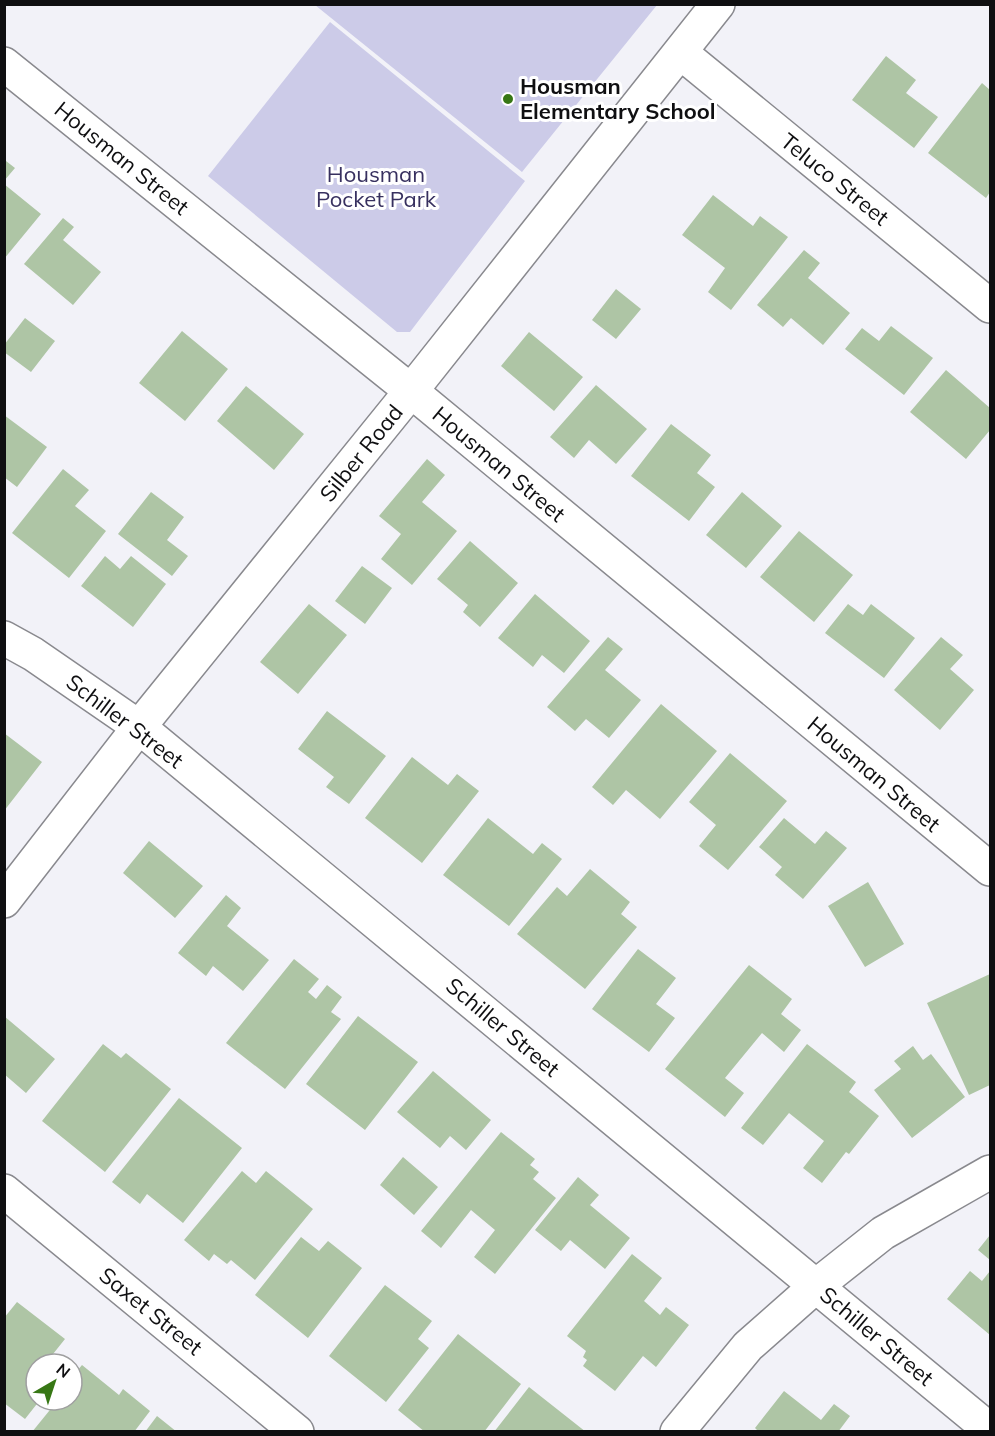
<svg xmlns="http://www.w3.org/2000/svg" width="995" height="1436" viewBox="0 0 995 1436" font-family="Mulish,sans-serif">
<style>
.green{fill:#cccbe8}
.building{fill:#aec5a5}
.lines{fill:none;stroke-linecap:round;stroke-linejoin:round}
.minor-casing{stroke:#89898e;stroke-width:36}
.minor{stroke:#fff;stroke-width:33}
.poi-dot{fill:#377715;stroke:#fff;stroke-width:2}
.labels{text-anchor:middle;stroke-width:6;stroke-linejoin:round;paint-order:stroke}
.poi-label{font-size:22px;font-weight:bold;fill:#0f0f11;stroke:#fff;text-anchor:start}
.street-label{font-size:22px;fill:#0f0f11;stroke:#fff}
.park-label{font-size:22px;fill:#37305f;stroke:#fff}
</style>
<rect width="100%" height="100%" fill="#f2f2f8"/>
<!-- green -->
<path class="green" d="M 315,5 L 657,5 L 522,172 Z
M 330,22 L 525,181 L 410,332 L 397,332 L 208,176 Z"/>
<!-- building -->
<path class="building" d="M 886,56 L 916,80 L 906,93 L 938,117 L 914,148 L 852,100 Z
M 982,83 L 990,90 L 990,192 L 986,198 L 928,153 Z
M 6,161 L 15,168 L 4,181 L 4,162 Z
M 4,184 L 41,214 L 4,259 Z
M 713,195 L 753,226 L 760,216 L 788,237 L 731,310 L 708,292 L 725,268 L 682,235 Z
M 63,218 L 74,227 L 63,240 L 101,272 L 73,305 L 24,264 Z
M 804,250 L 820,263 L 808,278 L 850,313 L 823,345 L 791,318 L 783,327 L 757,305 Z
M 616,289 L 641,309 L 616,339 L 592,320 Z
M 25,318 L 55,341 L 31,372 L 4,352 L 4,345 Z
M 891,326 L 933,358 L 904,395 L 845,349 L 862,328 L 879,341 Z
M 182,331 L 228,369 L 185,421 L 139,383 Z
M 529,332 L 583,377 L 554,411 L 501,366 Z
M 946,370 L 990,408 L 990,430 L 966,459 L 910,412 Z
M 596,385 L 647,429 L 616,464 L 589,440 L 574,458 L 550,437 Z
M 246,386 L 304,434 L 274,470 L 217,421 Z
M 4,415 L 47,447 L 17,487 L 4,477 Z
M 671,424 L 711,455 L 697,473 L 715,487 L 689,521 L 631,476 Z
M 427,459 L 445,475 L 422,502 L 457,531 L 412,585 L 381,559 L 401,534 L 379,516 Z
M 63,469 L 89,490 L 75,506 L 106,531 L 69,578 L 12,533 Z
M 151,492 L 184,517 L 167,540 L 188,556 L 172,576 L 118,534 Z
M 742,492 L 782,526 L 746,568 L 706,535 Z
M 799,531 L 853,575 L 814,622 L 760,577 Z
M 470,541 L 518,583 L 480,627 L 463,612 L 468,605 L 437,579 Z
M 105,556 L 120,569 L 131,556 L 166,584 L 133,627 L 81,586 Z
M 362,566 L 392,588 L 365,624 L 335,601 Z
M 535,594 L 590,641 L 564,673 L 542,655 L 533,667 L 498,638 Z
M 309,604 L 347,635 L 298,694 L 260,662 Z
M 848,604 L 863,615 L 871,604 L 915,638 L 884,678 L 825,633 Z
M 608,637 L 623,649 L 605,670 L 641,700 L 609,738 L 586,719 L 575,731 L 547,707 Z
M 941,637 L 963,655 L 950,669 L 974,690 L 940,730 L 894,690 Z
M 661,704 L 717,751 L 660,819 L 626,790 L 613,805 L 592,787 Z
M 327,711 L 386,756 L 349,804 L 326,787 L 334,777 L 298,749 Z
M 4,733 L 42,762 L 4,811 Z
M 730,753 L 787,801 L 728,870 L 699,846 L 716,825 L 689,802 Z
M 412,757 L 448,785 L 457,774 L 479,791 L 422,863 L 365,818 Z
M 488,818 L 533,854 L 542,843 L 562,859 L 509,926 L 443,875 Z
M 784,818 L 815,844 L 826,831 L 847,848 L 803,899 L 775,875 L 782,867 L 759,847 Z
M 149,841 L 203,886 L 175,918 L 123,873 Z
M 590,869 L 630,902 L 621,914 L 637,927 L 585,989 L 517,934 L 557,887 L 567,896 Z
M 868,882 L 904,944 L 865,967 L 828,906 Z
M 226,895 L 241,908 L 227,926 L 269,960 L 243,991 L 213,966 L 206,976 L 178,953 Z
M 638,949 L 676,978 L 656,1004 L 675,1018 L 649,1052 L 592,1009 Z
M 294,959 L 319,979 L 308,992 L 316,999 L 327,985 L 342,997 L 331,1012 L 341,1019 L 285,1089 L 226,1043 Z
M 749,965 L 792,999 L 781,1014 L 801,1030 L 784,1052 L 762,1033 L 725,1078 L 744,1093 L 725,1117 L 665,1069 Z
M 990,974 L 990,1085 L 969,1095 L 927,1003 Z
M 4,1016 L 55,1059 L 26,1093 L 4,1074 Z
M 358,1016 L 418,1062 L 365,1130 L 306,1084 Z
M 103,1044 L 121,1058 L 126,1053 L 171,1089 L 105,1172 L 42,1121 Z
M 807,1044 L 856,1082 L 849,1092 L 879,1116 L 849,1154 L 846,1152 L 822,1183 L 803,1168 L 824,1141 L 789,1113 L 763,1145 L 741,1128 Z
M 913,1046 L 923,1060 L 931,1054 L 965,1097 L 912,1138 L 874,1090 L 901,1069 L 894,1061 Z
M 433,1071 L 491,1120 L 466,1150 L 450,1136 L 440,1148 L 397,1112 Z
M 179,1098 L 242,1148 L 183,1223 L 147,1194 L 140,1204 L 112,1182 Z
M 501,1132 L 535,1159 L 530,1165 L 539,1172 L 533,1179 L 556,1198 L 495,1274 L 474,1257 L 495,1230 L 471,1210 L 441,1248 L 421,1231 Z
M 403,1157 L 438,1187 L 414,1215 L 380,1185 Z
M 242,1171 L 256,1183 L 266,1171 L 313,1209 L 255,1280 L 231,1260 L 227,1264 L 214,1254 L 209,1261 L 184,1240 Z
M 578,1177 L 599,1195 L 590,1205 L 630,1238 L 605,1269 L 570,1240 L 561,1251 L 535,1230 Z
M 990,1235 L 990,1260 L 978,1250 Z
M 301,1237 L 319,1251 L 328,1241 L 362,1268 L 308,1338 L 255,1295 Z
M 632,1254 L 662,1278 L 644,1301 L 660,1315 L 666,1307 L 689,1325 L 656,1367 L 643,1356 L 615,1391 L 583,1366 L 587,1360 L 583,1357 L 586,1351 L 567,1336 Z
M 970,1271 L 982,1281 L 990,1271 L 990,1335 L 947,1299 Z
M 385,1285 L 432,1321 L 418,1339 L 429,1348 L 386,1402 L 329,1356 Z
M 17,1302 L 65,1339 L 53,1354 L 65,1364 L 36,1364 L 36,1400 L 40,1400 L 25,1419 L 4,1403 L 4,1318 Z
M 458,1334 L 521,1384 L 484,1432 L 425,1432 L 398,1410 Z
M 82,1365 L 119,1395 L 123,1389 L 150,1411 L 134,1432 L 32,1432 L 58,1400 L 72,1400 L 72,1377 Z
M 529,1387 L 586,1432 L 494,1432 Z
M 784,1391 L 821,1420 L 834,1404 L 850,1416 L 838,1432 L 759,1432 L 755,1428 Z
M 157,1416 L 177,1432 L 145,1432 Z"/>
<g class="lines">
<!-- minor casing -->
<g class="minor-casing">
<path id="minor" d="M 680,52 L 990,306
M 4,64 L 411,391 L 990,869
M 4,638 L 33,654 L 139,727 L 990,1430
M 4,901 L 139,727 L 411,391 L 718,4
M 4,1191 L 297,1432
M 677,1432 L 748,1346 L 816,1286 L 883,1233 L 990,1172"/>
</g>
<!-- minor -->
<use href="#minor" class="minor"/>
</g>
<!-- markers -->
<circle class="poi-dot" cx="508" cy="99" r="6"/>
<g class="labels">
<!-- poi labels -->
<g class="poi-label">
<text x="520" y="94">Housman<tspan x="520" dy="25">Elementary School</tspan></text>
</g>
<!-- street labels -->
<g class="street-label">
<text transform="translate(122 158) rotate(39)" y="8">Housman Street</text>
<text transform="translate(835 179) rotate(39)" y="8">Teluco Street</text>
<text transform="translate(361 453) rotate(-51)" y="8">Silber Road</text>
<text transform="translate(499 464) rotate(40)" y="8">Housman Street</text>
<text transform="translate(125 721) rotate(37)" y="8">Schiller Street</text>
<text transform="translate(874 774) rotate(40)" y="8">Housman Street</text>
<text transform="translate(503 1027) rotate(40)" y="8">Schiller Street</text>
<text transform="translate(151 1311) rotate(39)" y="8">Saxet Street</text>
<text transform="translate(877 1336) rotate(40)" y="8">Schiller Street</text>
</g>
<!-- park labels -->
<g class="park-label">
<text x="376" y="182">Housman<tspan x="376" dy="25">Pocket Park</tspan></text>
</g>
</g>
<!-- border -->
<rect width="995" height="1436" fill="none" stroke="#0f0f11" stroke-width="12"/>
<!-- north arrow -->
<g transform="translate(54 1382) rotate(39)"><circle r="28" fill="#ffffff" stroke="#9f9fa0" stroke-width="1.5"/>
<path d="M0-4.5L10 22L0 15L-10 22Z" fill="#377715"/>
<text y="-9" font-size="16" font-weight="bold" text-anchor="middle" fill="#0f0f11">N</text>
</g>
</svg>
